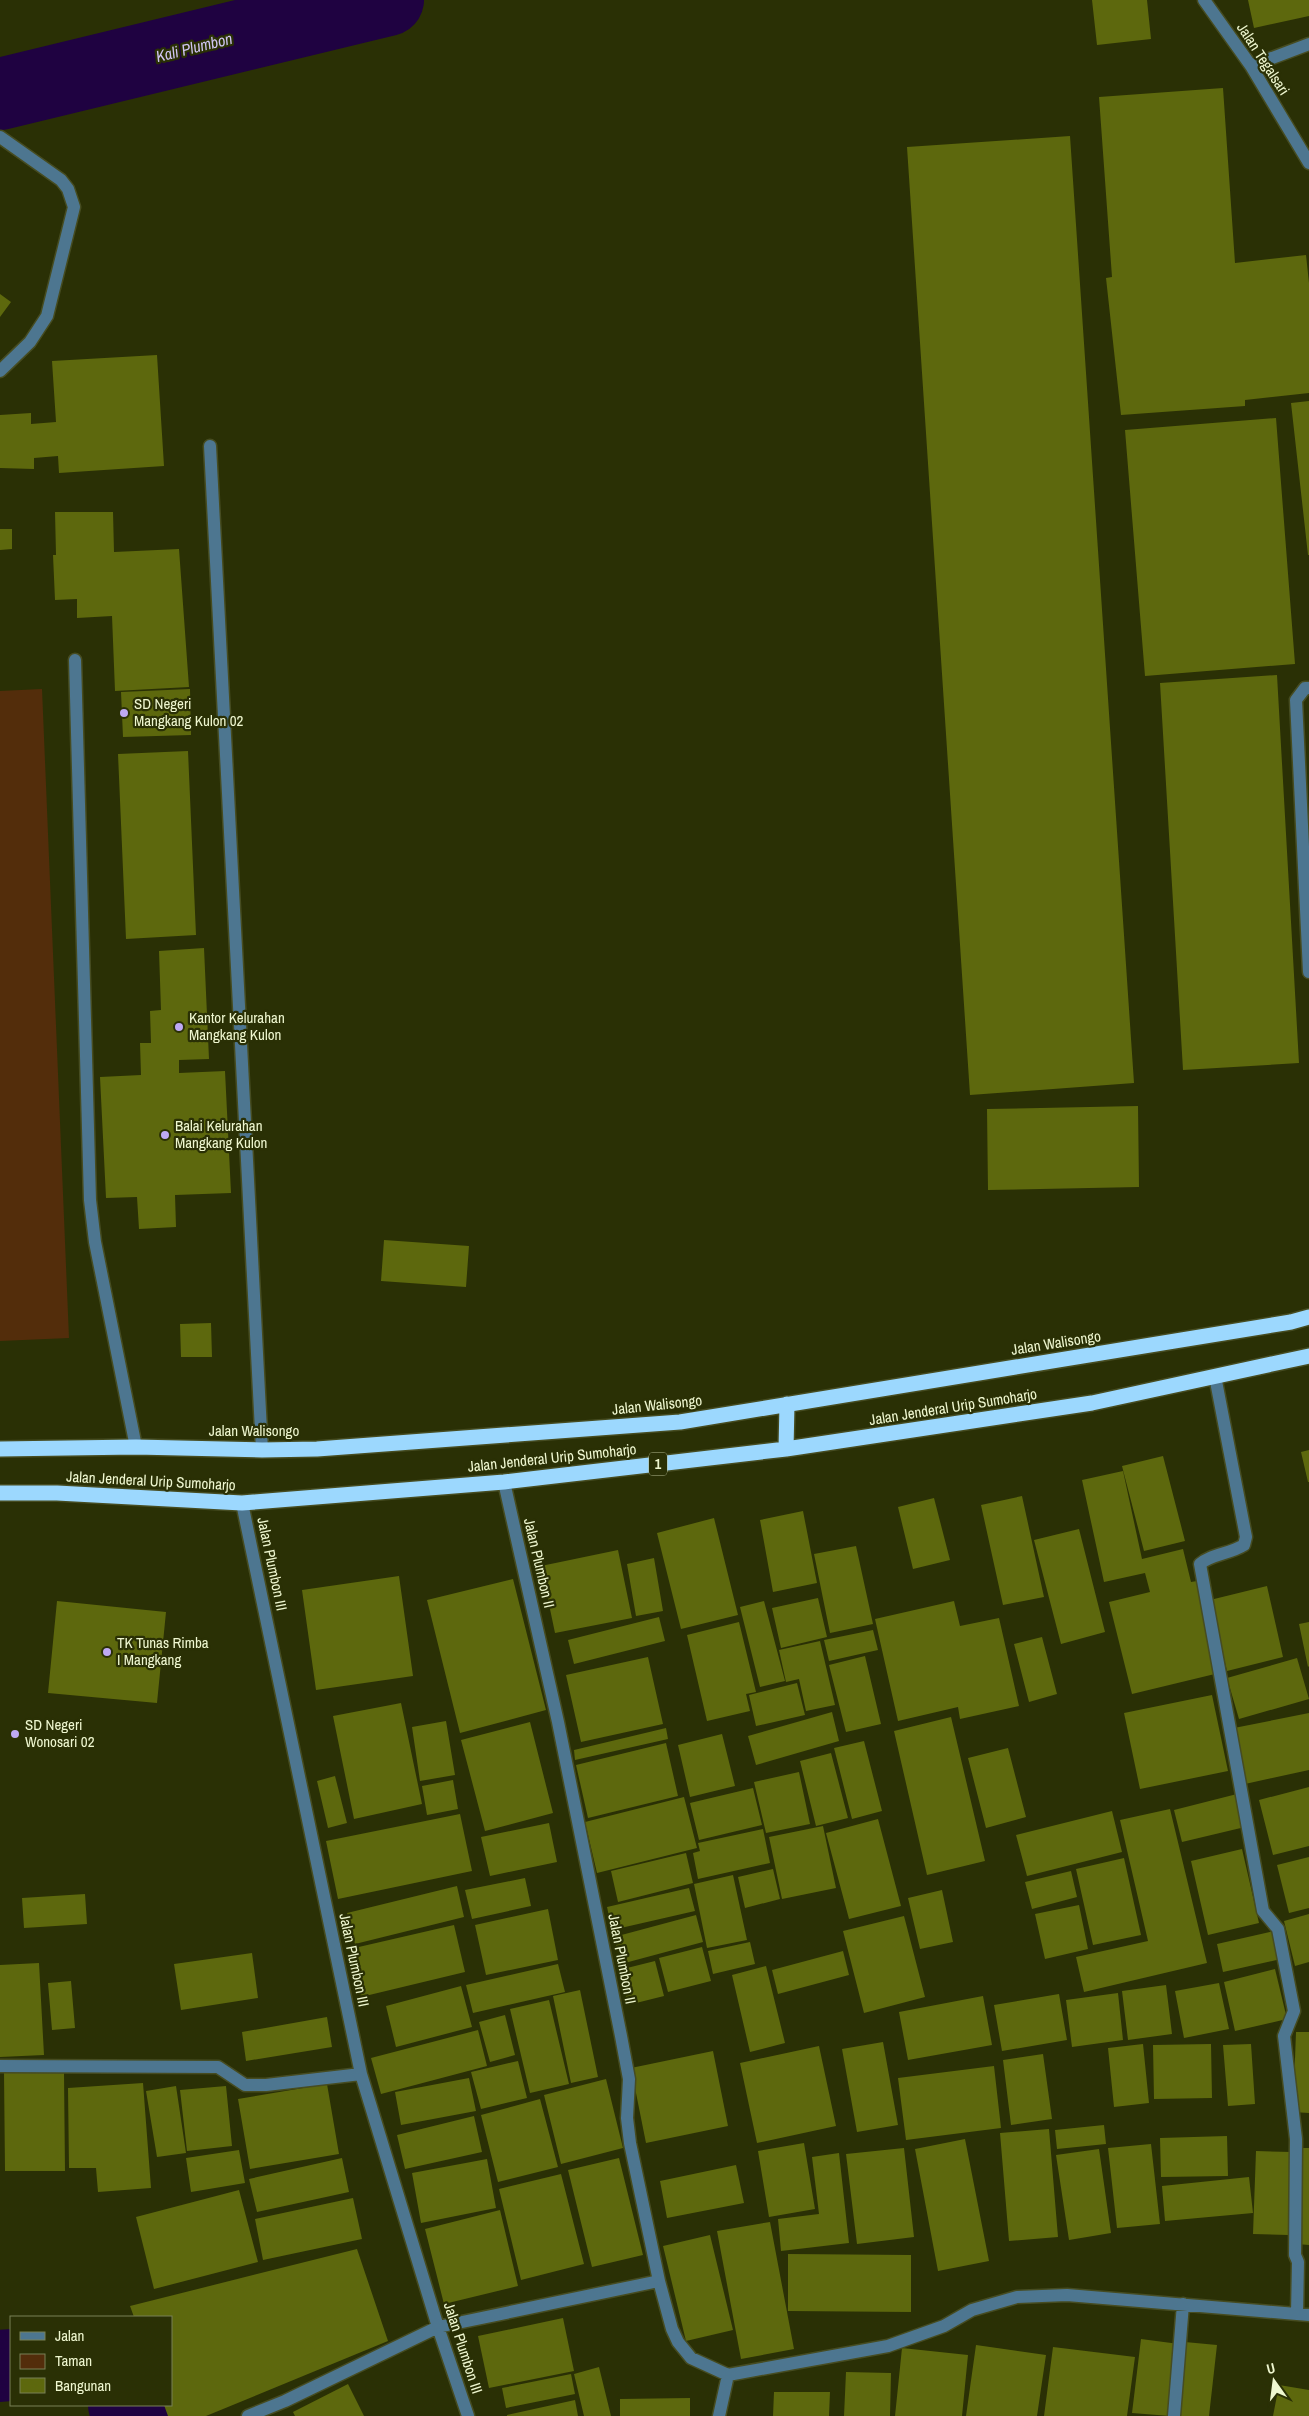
<svg xmlns="http://www.w3.org/2000/svg" width="1309" height="2416" viewBox="0 0 1309 2416" font-family="'Archivo Narrow',sans-serif">
<style>
.green{fill:#532d0b}
.lines{fill:none;stroke-linecap:round;stroke-linejoin:round}
.river{stroke:#1f0241;stroke-width:72}
.building{fill:#5d680d}
.minor-casing{stroke:#464c21;stroke-width:15}
.highway-casing{stroke:#464c21;stroke-width:18}
.minor{stroke:#4d7690;stroke-width:12}
.highway{stroke:#9cd8fe;stroke-width:15}
.poi-dot{fill:#bea9f4;stroke:#2a3005;stroke-width:2}
.labels{text-anchor:middle;stroke-width:4.5;stroke-linejoin:round;paint-order:stroke}
.shield{fill:#2a3005;stroke:#b4bb93;stroke-width:1}
.shield-label{font-size:14px;font-weight:bold;fill:#eff7d0}
.street-label{font-size:15px;fill:#eff7d0;stroke:#2a3005}
.poi-label{font-size:15px;fill:#eff7d0;stroke:#2a3005;text-anchor:start}
.water-label{font-size:16px;font-style:italic;fill:#d0c4f3;stroke:#2a3005}
</style>
<rect width="100%" height="100%" fill="#2a3005"/>
<!-- green -->
<path class="green" d="M 42,689 L 69,1338 L 0,1341 L 0,691 Z"/>
<g class="lines">
<!-- river -->
<path class="river" d="M 0,94 L 388,0
M 0,2366 L 11,2365
M 124,2405 L 133,2416"/>
</g>
<!-- building -->
<path class="building" d="M 1092,0 L 1147,0 L 1151,39 L 1097,45 Z
M 1248,0 L 1309,0 L 1309,16 L 1254,28 Z
M 1223,88 L 1235,263 L 1306,255 L 1309,283 L 1309,393 L 1245,400 L 1245,406 L 1121,415 L 1106,278 L 1112,277 L 1099,97 Z
M 1070,136 L 1134,1083 L 970,1095 L 907,147 Z
M 0,294 L 11,302 L 0,317 Z
M 157,355 L 164,466 L 59,473 L 58,456 L 34,458 L 34,469 L 0,468 L 0,415 L 31,413 L 31,424 L 56,422 L 52,361 Z
M 1309,401 L 1309,555 L 1308,555 L 1291,403 Z
M 1276,418 L 1295,664 L 1145,676 L 1125,430 Z
M 55,512 L 113,512 L 114,552 L 179,549 L 189,687 L 115,691 L 112,616 L 77,618 L 77,599 L 55,600 L 53,555 L 56,555 Z
M 0,529 L 12,529 L 12,549 L 0,550 Z
M 1277,675 L 1299,1063 L 1183,1070 L 1160,683 Z
M 190,689 L 191,735 L 123,737 L 121,692 Z
M 188,751 L 196,935 L 126,939 L 118,754 Z
M 204,948 L 209,1059 L 179,1060 L 179,1073 L 225,1071 L 231,1193 L 175,1195 L 176,1227 L 139,1229 L 137,1197 L 106,1198 L 100,1077 L 141,1075 L 140,1043 L 151,1043 L 150,1011 L 161,1010 L 159,951 Z
M 1138,1106 L 1139,1187 L 988,1190 L 987,1109 Z
M 384,1240 L 469,1246 L 466,1287 L 381,1281 Z
M 211,1323 L 212,1357 L 181,1357 L 180,1324 Z
M 1309,1450 L 1309,1482 L 1308,1482 L 1301,1452 Z
M 1163,1456 L 1185,1541 L 1144,1551 L 1122,1466 Z
M 1123,1471 L 1142,1559 L 1183,1549 L 1191,1582 L 1197,1581 L 1219,1673 L 1132,1694 L 1109,1602 L 1150,1592 L 1145,1573 L 1104,1582 L 1082,1480 Z
M 1022,1496 L 1044,1597 L 1003,1605 L 981,1505 Z
M 934,1498 L 950,1560 L 913,1569 L 898,1507 Z
M 803,1511 L 817,1583 L 773,1592 L 760,1520 Z
M 714,1518 L 738,1615 L 681,1629 L 657,1533 Z
M 1079,1529 L 1105,1632 L 1061,1644 L 1034,1540 Z
M 856,1546 L 873,1624 L 830,1633 L 814,1554 Z
M 618,1550 L 632,1618 L 555,1633 L 541,1566 Z
M 654,1558 L 663,1611 L 636,1616 L 627,1564 Z
M 399,1576 L 413,1676 L 316,1690 L 302,1590 Z
M 513,1579 L 546,1710 L 460,1733 L 427,1600 Z
M 1267,1586 L 1283,1657 L 1227,1671 L 1210,1600 Z
M 818,1598 L 827,1637 L 781,1648 L 772,1608 Z
M 57,1601 L 166,1612 L 157,1703 L 48,1693 Z
M 764,1601 L 785,1681 L 760,1687 L 740,1607 Z
M 954,1601 L 960,1626 L 999,1618 L 1019,1706 L 960,1719 L 958,1707 L 898,1721 L 875,1619 Z
M 659,1617 L 665,1641 L 574,1664 L 568,1640 Z
M 739,1622 L 756,1692 L 746,1694 L 750,1711 L 707,1721 L 687,1635 Z
M 1309,1622 L 1309,1666 L 1308,1667 L 1299,1624 Z
M 873,1630 L 878,1650 L 829,1661 L 824,1640 Z
M 1042,1637 L 1057,1694 L 1029,1702 L 1014,1644 Z
M 820,1641 L 835,1705 L 806,1711 L 799,1679 L 786,1682 L 779,1650 Z
M 865,1656 L 881,1724 L 846,1732 L 829,1665 Z
M 648,1657 L 663,1724 L 581,1742 L 566,1675 Z
M 1297,1658 L 1309,1699 L 1239,1719 L 1227,1678 Z
M 797,1683 L 805,1715 L 756,1726 L 749,1695 Z
M 1212,1695 L 1228,1771 L 1140,1789 L 1124,1713 Z
M 401,1703 L 422,1804 L 354,1819 L 333,1716 Z
M 832,1712 L 839,1741 L 756,1765 L 748,1736 Z
M 1309,1713 L 1309,1770 L 1245,1784 L 1234,1728 Z
M 951,1717 L 985,1861 L 927,1875 L 894,1731 Z
M 446,1721 L 455,1775 L 420,1781 L 412,1727 Z
M 530,1722 L 553,1813 L 485,1831 L 461,1740 Z
M 666,1728 L 668,1739 L 575,1760 L 574,1750 Z
M 722,1734 L 735,1786 L 690,1797 L 678,1745 Z
M 864,1741 L 882,1811 L 852,1819 L 834,1748 Z
M 666,1743 L 678,1796 L 588,1818 L 576,1765 Z
M 1008,1748 L 1026,1817 L 986,1828 L 968,1758 Z
M 831,1753 L 848,1818 L 816,1826 L 800,1761 Z
M 799,1772 L 810,1824 L 766,1833 L 754,1782 Z
M 335,1776 L 347,1823 L 328,1828 L 317,1781 Z
M 453,1780 L 458,1809 L 427,1815 L 422,1786 Z
M 1309,1787 L 1309,1846 L 1273,1855 L 1259,1800 Z
M 753,1788 L 762,1825 L 699,1840 L 690,1803 Z
M 1237,1794 L 1245,1827 L 1182,1842 L 1174,1810 Z
M 684,1797 L 697,1848 L 597,1873 L 585,1822 Z
M 1170,1809 L 1207,1963 L 1084,1992 L 1076,1957 L 1148,1941 L 1120,1820 Z
M 1112,1811 L 1122,1852 L 1027,1876 L 1016,1835 Z
M 460,1814 L 472,1871 L 338,1899 L 326,1841 Z
M 878,1819 L 901,1906 L 849,1919 L 826,1833 Z
M 549,1823 L 557,1862 L 490,1876 L 481,1837 Z
M 823,1826 L 836,1888 L 782,1899 L 769,1837 Z
M 763,1829 L 770,1863 L 698,1879 L 693,1853 L 700,1851 L 698,1843 Z
M 1242,1849 L 1259,1923 L 1208,1935 L 1191,1861 Z
M 686,1853 L 693,1883 L 618,1902 L 611,1871 Z
M 1309,1857 L 1309,1908 L 1289,1913 L 1277,1865 Z
M 1124,1858 L 1141,1935 L 1093,1945 L 1076,1869 Z
M 773,1869 L 780,1899 L 745,1908 L 738,1877 Z
M 1071,1871 L 1077,1897 L 1032,1909 L 1025,1882 Z
M 733,1875 L 747,1940 L 707,1948 L 694,1884 Z
M 525,1878 L 531,1906 L 472,1919 L 465,1890 Z
M 457,1886 L 464,1917 L 355,1944 L 347,1913 Z
M 689,1888 L 695,1911 L 612,1930 L 607,1907 Z
M 942,1890 L 953,1942 L 920,1949 L 908,1898 Z
M 85,1894 L 87,1924 L 24,1928 L 22,1898 Z
M 1079,1905 L 1088,1949 L 1045,1959 L 1035,1914 Z
M 548,1909 L 558,1960 L 486,1975 L 475,1925 Z
M 1309,1914 L 1309,1962 L 1295,1966 L 1284,1921 Z
M 696,1915 L 703,1942 L 621,1964 L 614,1937 Z
M 904,1916 L 925,1997 L 864,2013 L 843,1931 Z
M 454,1925 L 465,1972 L 361,1997 L 350,1949 Z
M 1274,1931 L 1281,1959 L 1223,1972 L 1217,1944 Z
M 750,1942 L 755,1964 L 713,1974 L 708,1951 Z
M 702,1947 L 711,1981 L 668,1992 L 659,1958 Z
M 843,1951 L 849,1975 L 778,1994 L 772,1970 Z
M 252,1953 L 258,1998 L 181,2010 L 174,1964 Z
M 655,1961 L 664,1996 L 628,2005 L 619,1970 Z
M 39,1963 L 44,2055 L 0,2057 L 0,1965 Z
M 558,1964 L 565,1992 L 473,2013 L 466,1985 Z
M 766,1966 L 785,2043 L 750,2052 L 732,1975 Z
M 1275,1969 L 1287,2019 L 1235,2031 L 1224,1982 Z
M 71,1981 L 75,2028 L 52,2030 L 48,1983 Z
M 1219,1983 L 1229,2029 L 1184,2038 L 1175,1991 Z
M 1166,1985 L 1172,2034 L 1128,2040 L 1122,1991 Z
M 461,1986 L 472,2027 L 396,2047 L 386,2006 Z
M 580,1990 L 598,2077 L 571,2083 L 553,1996 Z
M 1118,1993 L 1123,2040 L 1072,2047 L 1066,2000 Z
M 1059,1994 L 1067,2040 L 1002,2051 L 994,2005 Z
M 983,1996 L 992,2045 L 908,2060 L 899,2012 Z
M 549,2000 L 569,2084 L 530,2093 L 510,2009 Z
M 505,2015 L 515,2055 L 490,2062 L 479,2022 Z
M 327,2017 L 332,2047 L 246,2061 L 242,2032 Z
M 478,2030 L 487,2066 L 381,2094 L 371,2058 Z
M 1296,2032 L 1309,2032 L 1309,2113 L 1293,2112 Z
M 883,2042 L 898,2125 L 857,2132 L 842,2049 Z
M 1143,2044 L 1149,2103 L 1114,2107 L 1108,2048 Z
M 1211,2044 L 1212,2098 L 1154,2099 L 1153,2045 Z
M 1251,2044 L 1255,2104 L 1228,2106 L 1223,2045 Z
M 819,2046 L 836,2126 L 757,2143 L 740,2063 Z
M 713,2051 L 728,2126 L 646,2143 L 631,2068 Z
M 1043,2054 L 1052,2119 L 1011,2125 L 1003,2060 Z
M 518,2061 L 527,2098 L 481,2109 L 471,2072 Z
M 994,2066 L 1001,2128 L 906,2140 L 898,2078 Z
M 4,2073 L 64,2073 L 65,2171 L 5,2171 Z
M 469,2078 L 476,2111 L 401,2125 L 395,2092 Z
M 606,2079 L 623,2148 L 561,2164 L 544,2095 Z
M 143,2083 L 151,2188 L 98,2192 L 96,2168 L 69,2168 L 68,2088 Z
M 327,2084 L 339,2154 L 250,2169 L 238,2099 Z
M 176,2086 L 186,2153 L 157,2157 L 146,2091 Z
M 226,2086 L 232,2146 L 187,2151 L 180,2090 Z
M 540,2099 L 558,2167 L 498,2182 L 481,2115 Z
M 474,2116 L 482,2152 L 405,2169 L 397,2135 Z
M 1104,2125 L 1106,2144 L 1057,2149 L 1055,2130 Z
M 1049,2129 L 1058,2237 L 1009,2241 L 1000,2133 Z
M 1227,2136 L 1228,2176 L 1161,2177 L 1160,2138 Z
M 965,2139 L 989,2261 L 938,2271 L 915,2149 Z
M 804,2143 L 815,2209 L 769,2217 L 758,2151 Z
M 1151,2144 L 1160,2224 L 1117,2228 L 1108,2148 Z
M 904,2148 L 914,2237 L 857,2244 L 846,2154 Z
M 1302,2148 L 1309,2148 L 1309,2245 L 1297,2244 Z
M 1099,2149 L 1111,2233 L 1069,2240 L 1056,2155 Z
M 239,2150 L 245,2183 L 191,2192 L 186,2158 Z
M 1256,2151 L 1292,2152 L 1288,2235 L 1253,2234 Z
M 839,2153 L 849,2243 L 781,2251 L 778,2219 L 819,2214 L 812,2157 Z
M 342,2158 L 349,2192 L 257,2212 L 249,2179 Z
M 619,2158 L 643,2255 L 592,2267 L 568,2170 Z
M 487,2159 L 496,2208 L 421,2223 L 412,2173 Z
M 736,2165 L 744,2203 L 667,2218 L 660,2181 Z
M 561,2174 L 584,2264 L 521,2280 L 499,2189 Z
M 1249,2177 L 1253,2213 L 1165,2221 L 1162,2186 Z
M 239,2190 L 258,2262 L 154,2289 L 136,2217 Z
M 353,2198 L 362,2239 L 263,2260 L 255,2219 Z
M 500,2210 L 518,2286 L 444,2304 L 425,2229 Z
M 770,2222 L 794,2349 L 741,2359 L 717,2231 Z
M 710,2235 L 733,2330 L 686,2341 L 663,2246 Z
M 357,2249 L 388,2341 L 206,2416 L 168,2416 L 164,2405 L 171,2405 L 171,2317 L 134,2317 L 130,2306 Z
M 788,2254 L 911,2255 L 911,2312 L 788,2311 Z
M 563,2318 L 574,2371 L 489,2388 L 478,2336 Z
M 1141,2339 L 1179,2344 L 1170,2416 L 1132,2413 Z
M 1185,2342 L 1217,2345 L 1209,2416 L 1177,2416 Z
M 976,2345 L 1046,2355 L 1037,2416 L 966,2416 Z
M 1053,2347 L 1135,2357 L 1127,2416 L 1044,2416 Z
M 902,2348 L 968,2355 L 962,2416 L 895,2416 Z
M 599,2367 L 611,2416 L 584,2416 L 574,2374 Z
M 846,2372 L 891,2373 L 890,2416 L 844,2416 Z
M 571,2374 L 575,2394 L 506,2408 L 502,2388 Z
M 348,2384 L 364,2416 L 295,2416 L 293,2412 Z
M 1279,2385 L 1309,2390 L 1309,2416 L 1273,2416 Z
M 774,2392 L 830,2392 L 829,2416 L 773,2416 Z
M 690,2398 L 690,2416 L 620,2416 L 620,2399 Z
M 575,2400 L 578,2416 L 507,2416 L 507,2415 Z"/>
<g class="lines">
<!-- minor casing -->
<g class="minor-casing">
<path id="minor" d="M 1204,0 L 1251,66 L 1309,163
M 1251,66 L 1309,44
M 0,137 L 61,180 L 68,189 L 74,207 L 47,316 L 30,342 L 0,371
M 210,446 L 262,1450
M 75,660 L 90,1200 L 95,1242 L 136,1447
M 1309,688 L 1305,688 L 1296,700 L 1309,972
M 1215,1376 L 1246,1537 L 1244,1545 C 1230,1554 1211,1554 1200,1564 L 1263,1911 L 1278,1929 L 1294,2011 L 1284,2036 L 1296,2139 L 1295,2255 L 1298,2262 L 1297,2314
M 504,1482 L 558,1722 L 621,2036 L 629,2079 L 627,2118 L 630,2143 L 659,2281 L 672,2329 L 678,2342 L 691,2358 L 728,2375
M 242,1503 L 361,2074 L 438,2327 L 468,2416
M 0,2066 L 218,2067 L 245,2085 L 266,2085 L 361,2074
M 728,2375 L 888,2346 L 944,2326 L 972,2310 L 1017,2297 L 1067,2295 L 1309,2315
M 248,2416 L 285,2401 L 438,2327 L 659,2281
M 719,2416 L 728,2375
M 1174,2416 L 1183,2304"/>
</g>
<!-- highway casing -->
<g class="highway-casing">
<path id="highway" d="M 0,1449 L 136,1447 L 262,1450 L 317,1449 L 680,1422 L 1291,1322 L 1309,1317
M 786,1449 L 787,1404
M 0,1493 L 57,1493 L 242,1503 L 504,1482 L 786,1449 L 1092,1403 L 1309,1356"/>
</g>
<!-- minor -->
<use href="#minor" class="minor"/>
<!-- highway -->
<use href="#highway" class="highway"/>
</g>
<!-- markers -->
<g class="poi-dot">
<circle cx="124" cy="713" r="5"/>
<circle cx="179" cy="1027" r="5"/>
<circle cx="165" cy="1135" r="5"/>
<circle cx="107" cy="1652" r="5"/>
<circle cx="15" cy="1734" r="5"/>
</g>
<g class="labels">
<!-- shield labels -->
<rect class="shield" x="649" y="1452.5" width="18" height="23" rx="4"/>
<g class="shield-label">
<text x="658" y="1469">1</text>
</g>
<!-- street labels -->
<g class="street-label">
<text transform="translate(1263 59) rotate(57)" y="5">Jalan Tegalsari</text>
<text transform="translate(1056 1343) rotate(-9)" y="5">Jalan Walisongo</text>
<text transform="translate(657 1405) rotate(-6)" y="5">Jalan Walisongo</text>
<text transform="translate(953 1407) rotate(-9)" y="5">Jalan Jenderal Urip Sumoharjo</text>
<text x="254" y="1436">Jalan Walisongo</text>
<text transform="translate(552 1458) rotate(-6)" y="5">Jalan Jenderal Urip Sumoharjo</text>
<text transform="translate(151 1481) rotate(3)" y="5">Jalan Jenderal Urip Sumoharjo</text>
<text transform="translate(539 1563) rotate(77)" y="5">Jalan Plumbon II</text>
<text transform="translate(272 1564) rotate(78)" y="5">Jalan Plumbon III</text>
<text transform="translate(622 1959) rotate(79)" y="5">Jalan Plumbon II</text>
<text transform="translate(354 1960) rotate(78)" y="5">Jalan Plumbon III</text>
<text transform="translate(463 2348) rotate(72)" y="5">Jalan Plumbon III</text>
</g>
<!-- poi labels -->
<g class="poi-label">
<text x="134" y="709">SD Negeri<tspan x="134" dy="17">Mangkang Kulon 02</tspan></text>
<text x="189" y="1023">Kantor Kelurahan<tspan x="189" dy="17">Mangkang Kulon</tspan></text>
<text x="175" y="1131">Balai Kelurahan<tspan x="175" dy="17">Mangkang Kulon</tspan></text>
<text x="117" y="1648">TK Tunas Rimba<tspan x="117" dy="17">I Mangkang</tspan></text>
<text x="25" y="1730">SD Negeri<tspan x="25" dy="17">Wonosari 02</tspan></text>
</g>
<!-- water labels -->
<g class="water-label">
<text transform="translate(194 47) rotate(-14)" y="6">Kali Plumbon</text>
</g>
</g>
<!-- legend -->
<rect x="10" y="2316" width="162" height="90" fill="#2a3005" stroke="#798056"/>
<rect x="20" y="2332" width="25" height="8" fill="#4d7690" stroke="#798056"/>
<text x="55" y="2341" font-size="15" fill="#eff7d0">Jalan</text>
<rect x="20" y="2354" width="25" height="15" fill="#532d0b" stroke="#798056"/>
<text x="55" y="2366" font-size="15" fill="#eff7d0">Taman</text>
<rect x="20" y="2378" width="25" height="15" fill="#5d680d" stroke="#798056"/>
<text x="55" y="2391" font-size="15" fill="#eff7d0">Bangunan</text>
<!-- north arrow -->
<g transform="translate(1274 2381) rotate(346)" stroke="#2a3005" stroke-width="4" paint-order="stroke">
<path d="M0-4L9 19L0 12L-9 19Z" fill="#eff7d0"/>
<text y="-8" font-size="14" font-weight="bold" text-anchor="middle" fill="#eff7d0">U</text>
</g>
</svg>
